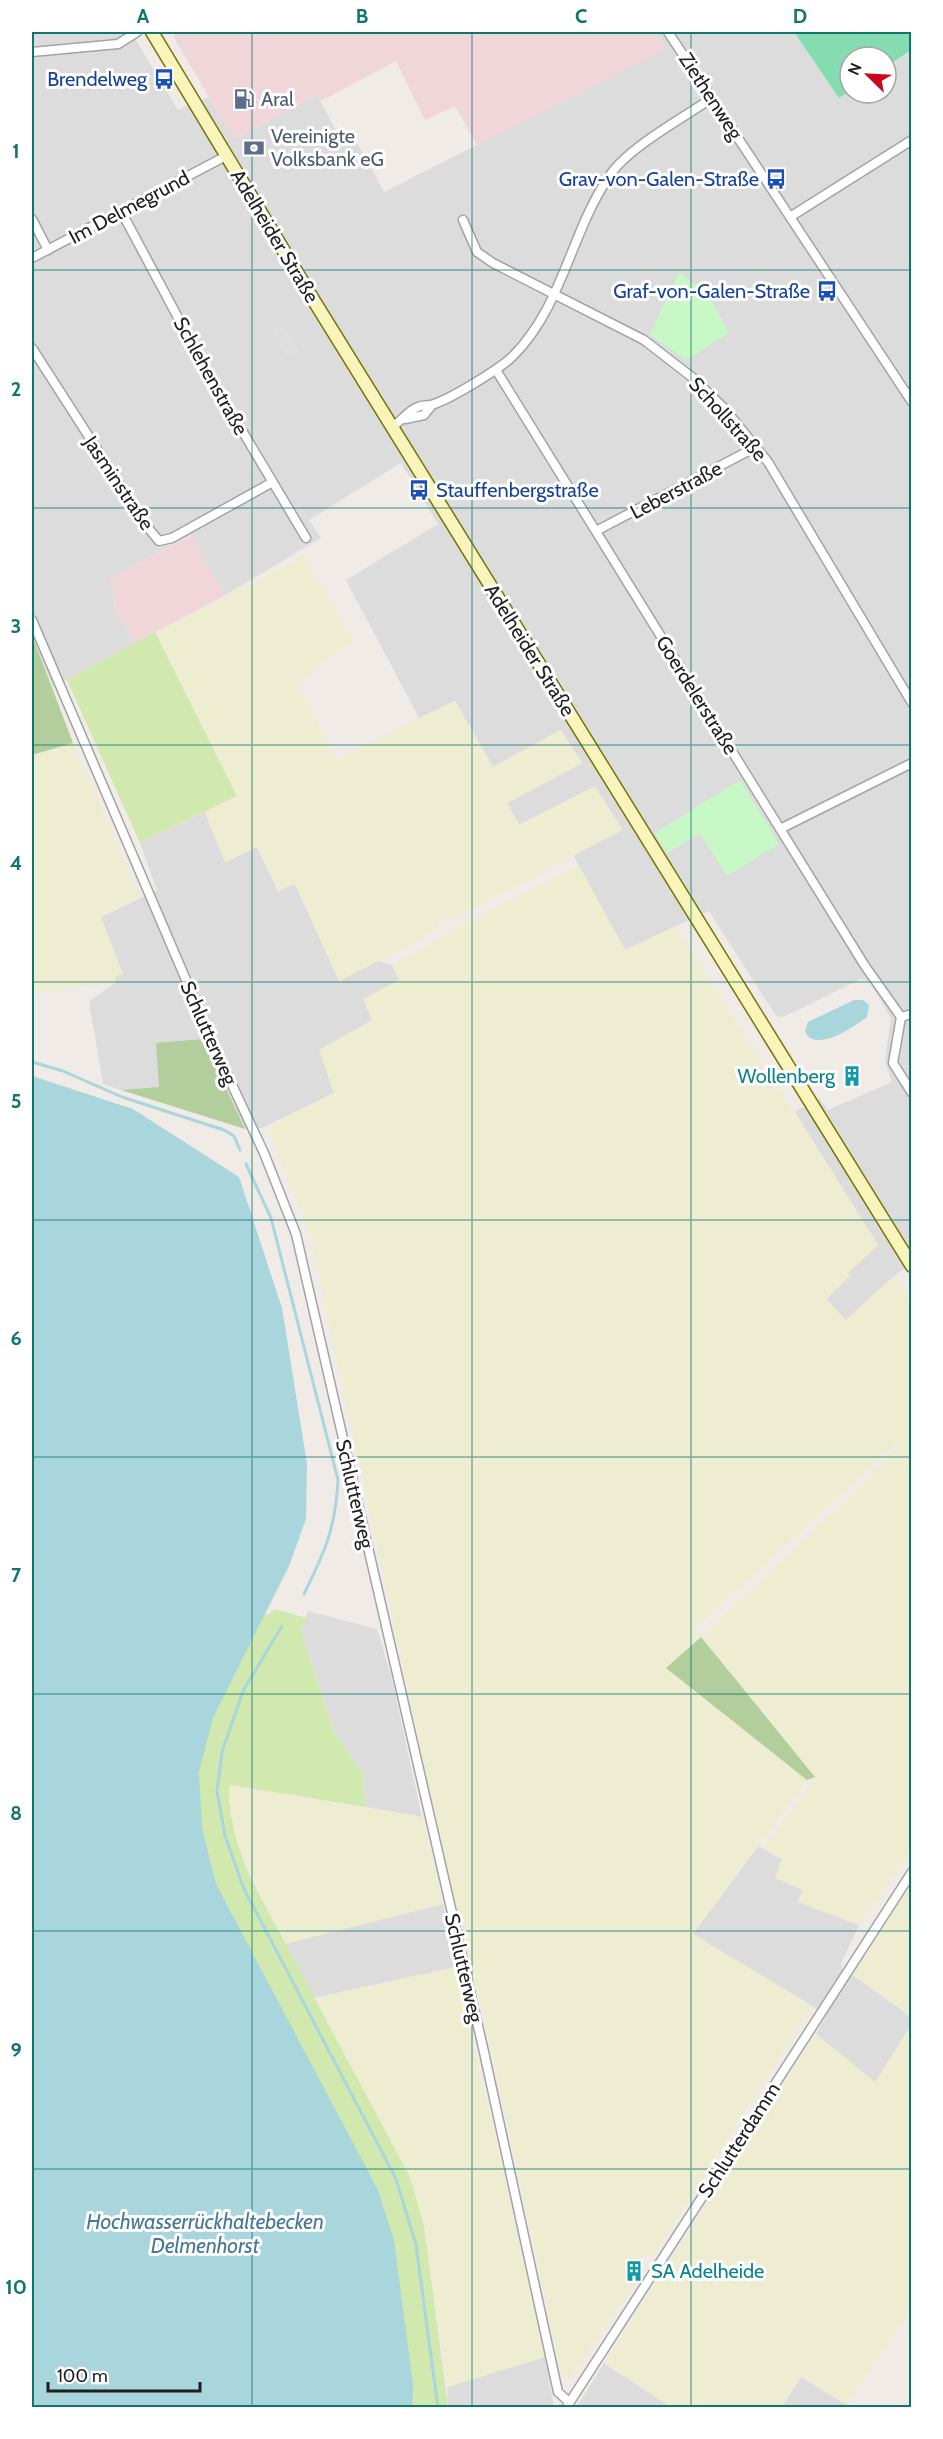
<svg xmlns="http://www.w3.org/2000/svg" width="943" height="2439" viewBox="0 0 943 2439" font-family="Cabin,sans-serif">
<style>
.residential{fill:#dddcdd}
.commercial{fill:#f0d6d8}
.farmland{fill:#eeedd2;fill-rule:evenodd}
.grass{fill:#d1e8ae}
.forest{fill:#b1ce9c}
.park{fill:#c7f8c5}
.pitch{fill:#86dcb1}
.parking{fill:#dfdfdf}
.water{fill:#a8d6dc}
.lines{fill:none;stroke-linecap:round;stroke-linejoin:round}
.stream{stroke:#a8d6dc;stroke-width:3}
.minor-casing{stroke:#a3a3a3;stroke-width:11}
.secondary-casing{stroke:#757408;stroke-width:15}
.minor{stroke:#fff;stroke-width:8}
.secondary{stroke:#f8f4bc;stroke-width:12}
.grid{fill:none;stroke:#0f766e;stroke-width:1.5;stroke-opacity:0.55}
.labels{text-anchor:middle;stroke-width:6;stroke-linejoin:round;paint-order:stroke}
.transit-label{font-size:20px;fill:#164399;stroke:#fff;text-anchor:end}
.street-label{font-size:20px;fill:#1f1f1f;stroke:#fff}
.service-label{font-size:20px;fill:#4e5e75;stroke:#fff;text-anchor:start}
.culture-label{font-size:20px;fill:#0d838f;stroke:#fff;text-anchor:end}
.water-label{font-size:21px;font-style:italic;fill:#457796;stroke:#fff}
.neatline{fill:none;stroke:#0f766e;stroke-width:2}
.grid-label{font-size:20px;text-anchor:middle;font-weight:bold;fill:#0f766e}
</style>
<rect width="100%" height="100%" fill="#f0ebe6"/>
<!-- residential -->
<path class="residential" d="M 32,32 L 131,32 L 178,110 L 209,97 L 234,139 L 317,95 L 340,138 L 351,132 L 384,192 L 665,49 L 654,32 L 794,32 L 839,98 L 850,91 L 850,93 L 886,93 L 886,67 L 911,50 L 911,1264 L 895,1275 L 846,1320 L 826,1299 L 850,1276 L 847,1273 L 878,1245 L 795,1112 L 819,1098 L 828,1110 L 892,1082 L 885,1061 L 891,1018 L 869,981 L 861,979 L 799,1010 L 782,1017 L 776,1016 L 709,911 L 625,950 L 573,855 L 622,829 L 595,787 L 519,825 L 507,803 L 582,763 L 561,730 L 493,767 L 455,701 L 419,718 L 346,580 L 438,524 L 401,463 L 309,520 L 321,538 L 224,596 L 191,535 L 109,579 L 116,594 L 114,606 L 134,644 L 53,687 L 32,635 Z
M 205,812 L 225,862 L 257,847 L 278,891 L 295,884 L 339,981 L 378,961 L 392,965 L 399,979 L 372,1020 L 334,1093 L 262,1128 L 245,1129 L 203,1039 L 159,1087 L 121,1090 L 103,1084 L 89,1002 L 116,982 L 116,976 L 122,974 L 101,917 L 157,890 L 140,843 Z
M 308,1611 L 377,1629 L 391,1675 L 422,1817 L 366,1807 L 363,1774 L 334,1732 L 301,1630 Z
M 758,1846 L 782,1859 L 803,1890 L 798,1902 L 859,1925 L 840,1966 L 911,2017 L 911,2025 L 876,2083 L 816,2034 L 827,2015 L 693,1934 Z
M 443,1904 L 456,1967 L 314,1998 L 285,1944 Z
M 545,2357 L 554,2407 L 448,2407 L 447,2387 Z
M 604,2363 L 668,2405 L 667,2408 L 576,2408 Z
M 801,2377 L 847,2405 L 781,2408 Z"/>
<!-- commercial -->
<path class="commercial" d="M 175,32 L 654,32 L 666,49 L 477,145 L 455,106 L 425,120 L 396,61 L 321,101 L 317,95 L 234,139 L 174,38 Z
M 192,535 L 224,596 L 134,644 L 114,605 L 116,594 L 109,579 Z"/>
<!-- farmland -->
<path class="farmland" d="M 304,555 L 355,642 L 319,663 L 321,668 L 298,682 L 335,760 L 455,701 L 493,767 L 561,730 L 582,763 L 507,803 L 519,825 L 595,786 L 622,830 L 448,922 L 445,916 L 436,921 L 439,927 L 421,939 L 339,981 L 295,884 L 278,891 L 257,847 L 225,862 L 205,812 L 237,795 L 155,632 L 270,575 Z
M 73,743 L 140,896 L 101,917 L 123,974 L 116,976 L 116,982 L 32,993 L 32,756 Z
M 579,866 L 625,950 L 676,926 L 878,1245 L 848,1273 L 850,1276 L 826,1299 L 846,1320 L 895,1275 L 911,1300 L 911,1851 L 859,1925 L 798,1902 L 803,1890 L 775,1878 L 782,1859 L 763,1849 L 815,1777 L 667,1668 L 807,1780 L 693,1934 L 812,2007 L 653,2256 L 638,2255 L 625,2276 L 635,2283 L 569,2381 L 562,2376 L 494,2061 L 447,1870 L 309,1232 L 267,1126 L 334,1093 L 319,1050 L 372,1020 L 363,999 L 399,980 L 392,965 L 428,946 L 448,931 ZM 898,1442 L 900,1444 L 855,1491 L 701,1636 L 695,1629 Z
M 228,1785 L 422,1817 L 443,1904 L 285,1944 L 240,1852 L 231,1819 Z
M 911,1884 L 912,2017 L 911,2017 L 853,1975 Z
M 456,1967 L 545,2357 L 447,2387 L 424,2226 L 410,2177 L 314,1998 Z
M 911,2025 L 911,2310 L 847,2405 L 801,2377 L 781,2407 L 667,2407 L 668,2405 L 604,2363 L 816,2034 L 875,2082 Z"/>
<!-- grass -->
<path class="grass" d="M 155,632 L 237,796 L 140,843 L 67,680 Z
M 32,1351 L 252,1609 L 267,1615 L 276,1609 L 306,1618 L 301,1630 L 334,1732 L 363,1774 L 366,1807 L 229,1785 C 228,1818 238,1849 251,1879 L 410,2177 L 424,2226 L 448,2407 L 287,2407 Z"/>
<!-- forest -->
<path class="forest" d="M 32,635 L 73,743 L 32,755 Z
M 203,1039 L 245,1129 L 121,1090 L 159,1087 L 156,1043 Z
M 701,1637 L 815,1777 L 807,1780 L 666,1668 Z"/>
<!-- park -->
<path class="park" d="M 679,272 L 709,296 L 729,333 L 686,360 L 650,335 Z
M 740,780 L 779,844 L 727,876 L 700,833 L 667,853 L 655,833 Z"/>
<!-- pitch -->
<path class="pitch" d="M 794,32 L 911,32 L 911,50 L 886,67 L 886,57 L 850,57 L 850,91 L 839,98 Z"/>
<!-- parking -->
<path class="parking" d="M 283,325 L 299,351 L 288,357 L 272,331 Z"/>
<!-- water -->
<path class="water" d="M 854,1000 L 863,1000 L 869,1005 L 867,1017 C 854,1027 814,1054 805,1031 L 808,1022 Z
M 32,1076 L 133,1109 L 239,1177 L 282,1308 L 307,1464 L 306,1519 L 289,1566 L 213,1718 L 199,1772 L 202,1828 L 216,1884 L 378,2190 L 394,2240 L 413,2385 L 412,2407 L 32,2407 Z"/>
<g class="lines">
<!-- stream -->
<path class="stream" d="M 32,1062 L 63,1071 L 122,1097 L 224,1130 L 234,1136 L 240,1150
M 246,1164 L 271,1218 L 338,1480 C 335,1530 326,1549 304,1594
M 282,1626 L 243,1691 L 222,1752 L 217,1791 L 225,1836 L 244,1889 L 396,2179 L 416,2245 L 438,2408"/>
<!-- minor casing -->
<g class="minor-casing">
<path id="minor" d="M 668,32 L 912,402
M 32,52 L 118,44 L 137,32
M 121,211 L 206,370 L 306,538
M 790,217 L 912,140
M 32,219 L 48,250
M 463,220 L 477,252 L 493,263 L 644,340 L 693,378 L 724,408 L 768,462 L 912,703
M 32,258 L 226,156
M 32,348 L 145,524 L 159,541 L 172,538 L 271,483
M 496,370 L 865,966 L 901,1017
M 405,419 L 424,415 L 432,405
M 393,426 C 402,421 408,410 418,407 C 422,405 426,406 431,405 C 449,400 500,369 513,356 C 563,306 571,231 610,175 C 629,147 683,118 712,98
M 596,531 L 756,447
M 32,620 L 219,1057 L 264,1153 L 296,1234 L 484,2052 L 558,2392 L 569,2402
M 780,829 L 912,763
M 912,1014 L 901,1017 L 893,1063 L 912,1093
M 566,2408 L 912,1872"/>
</g>
<!-- secondary casing -->
<g class="secondary-casing">
<path id="secondary" d="M 152,32 L 311,296 L 912,1266"/>
</g>
<!-- minor -->
<use href="#minor" class="minor"/>
<!-- secondary -->
<use href="#secondary" class="secondary"/>
</g>
<!-- grid -->
<path class="grid" d="M 252,32 L 252,2408M 472,32 L 472,2408M 691,32 L 691,2408M 32,270 L 912,270M 32,508 L 912,508M 32,745 L 912,745M 32,982 L 912,982M 32,1220 L 912,1220M 32,1457 L 912,1457M 32,1694 L 912,1694M 32,1931 L 912,1931M 32,2169 L 912,2169"/>
<!-- icons -->
<defs>
<g id="bus-bare" transform="scale(1.62)"><path d="M-5-6H5V4H4V6H2V4H-2V6H-4V4H-5ZM-3.5-4V0h7V-4ZM-3.5 1.2v1.5H-2V1.2ZM2 1.2v1.5H3.5V1.2Z" fill="#1a4fb4" stroke="#fff" stroke-width="2.5" paint-order="stroke"/></g>
<g id="fuel-bare" transform="scale(1.62)"><path d="M-5.5-6h7V0h2V4h1.3V-2.5L3-4.5l.8-.8L6-3V5H2.5V1h-1V6h-7ZM-4.2-4.7v3.2H.2V-4.7Z" fill="#5c6f8a" stroke="#fff" stroke-width="2.5" paint-order="stroke"/></g>
<g id="bank-bare" transform="scale(1.62)"><path d="M-6-4H6V4H-6ZM0-2.3a2.3 2.3 0 1 0 0 4.6a2.3 2.3 0 1 0 0-4.6Z" fill="#5c6f8a" stroke="#fff" stroke-width="2.5" paint-order="stroke"/></g>
<g id="building-bare" transform="scale(1.62)"><path d="M-4-6H4V6H1V3H-1V6H-4ZM-2.5-4.3h1.7v1.8h-1.7ZM.8-4.3h1.7v1.8H.8ZM-2.5-1h1.7V.8h-1.7ZM.8-1h1.7V.8H.8Z" fill="#0f9aa8" stroke="#fff" stroke-width="2.5" paint-order="stroke"/></g>
</defs>
<g fill-rule="evenodd">
<use href="#bus-bare" x="164" y="79"/>
<use href="#fuel-bare" x="244" y="99"/>
<use href="#bank-bare" x="254" y="148"/>
<use href="#bus-bare" x="776" y="179"/>
<use href="#bus-bare" x="827" y="291"/>
<use href="#bus-bare" x="419" y="490"/>
<use href="#building-bare" x="852" y="1076"/>
<use href="#building-bare" x="634" y="2271"/>
</g>
<g class="labels">
<!-- transit labels -->
<g class="transit-label">
<text x="147" y="86">Brendelweg</text>
<text x="759" y="186">Grav-von-Galen-Straße</text>
<text x="810" y="298">Graf-von-Galen-Straße</text>
<text x="436" y="497" text-anchor="start">Stauffenbergstraße</text>
</g>
<!-- street labels -->
<g class="street-label">
<text transform="translate(711 96) rotate(57)" y="7">Ziethenweg</text>
<text transform="translate(129 207) rotate(-28)" y="7">Im Delmegrund</text>
<text transform="translate(275 236) rotate(59)" y="7">Adelheider Straße</text>
<text transform="translate(211 376) rotate(61)" y="7">Schlehenstraße</text>
<text transform="translate(728 419) rotate(48)" y="7">Schollstraße</text>
<text transform="translate(119 483) rotate(56)" y="7">Jasminstraße</text>
<text transform="translate(676 490) rotate(-28)" y="7">Leberstraße</text>
<text transform="translate(530 650) rotate(58)" y="7">Adelheider Straße</text>
<text transform="translate(697 695) rotate(58)" y="7">Goerdelerstraße</text>
<text transform="translate(209 1033) rotate(66)" y="7">Schlutterweg</text>
<text transform="translate(355 1494) rotate(77)" y="7">Schlutterweg</text>
<text transform="translate(464 1968) rotate(77)" y="7">Schlutterweg</text>
<text transform="translate(739 2140) rotate(-57)" y="7">Schlutterdamm</text>
</g>
<!-- service labels -->
<g class="service-label">
<text x="261" y="106">Aral</text>
<text x="271" y="143">Vereinigte<tspan x="271" dy="23">Volksbank eG</tspan></text>
</g>
<!-- culture labels -->
<g class="culture-label">
<text x="835" y="1083">Wollenberg</text>
<text x="651" y="2278" text-anchor="start">SA Adelheide</text>
</g>
<!-- water labels -->
<g class="water-label">
<text x="205" y="2229">Hochwasserrückhaltebecken<tspan x="205" dy="24">Delmenhorst</tspan></text>
</g>
</g>
<!-- border -->
<rect width="943" height="2439" fill="none" stroke="#ffffff" stroke-width="66"/>
<!-- north arrow -->
<g transform="translate(868 75) rotate(294)"><circle r="28" fill="#ffffff" stroke="#a5a5a5" stroke-width="1.5"/>
<path d="M0-4.5L10 22L0 15L-10 22Z" fill="#c9061d"/>
<text y="-9" font-size="16" font-weight="bold" text-anchor="middle" fill="#1f1f1f">N</text>
</g>
<!-- scale -->
<path d="M48 2382v9h152v-9" fill="none" stroke="#1f1f1f" stroke-width="3"/>
<text x="57" y="2382" font-size="18" fill="#1f1f1f" stroke="#ffffff" stroke-width="4.5" paint-order="stroke">100 m</text>
<rect x="33" y="33" width="877" height="2373" class="neatline"/>
<g class="grid-label">
<text x="143" y="23">A</text>
<text x="362" y="23">B</text>
<text x="581" y="23">C</text>
<text x="800" y="23">D</text>
<text x="16" y="158">1</text>
<text x="16" y="396">2</text>
<text x="16" y="633">3</text>
<text x="16" y="870">4</text>
<text x="16" y="1108">5</text>
<text x="16" y="1345">6</text>
<text x="16" y="1582">7</text>
<text x="16" y="1820">8</text>
<text x="16" y="2057">9</text>
<text x="16" y="2294">10</text>
</g>
</svg>
